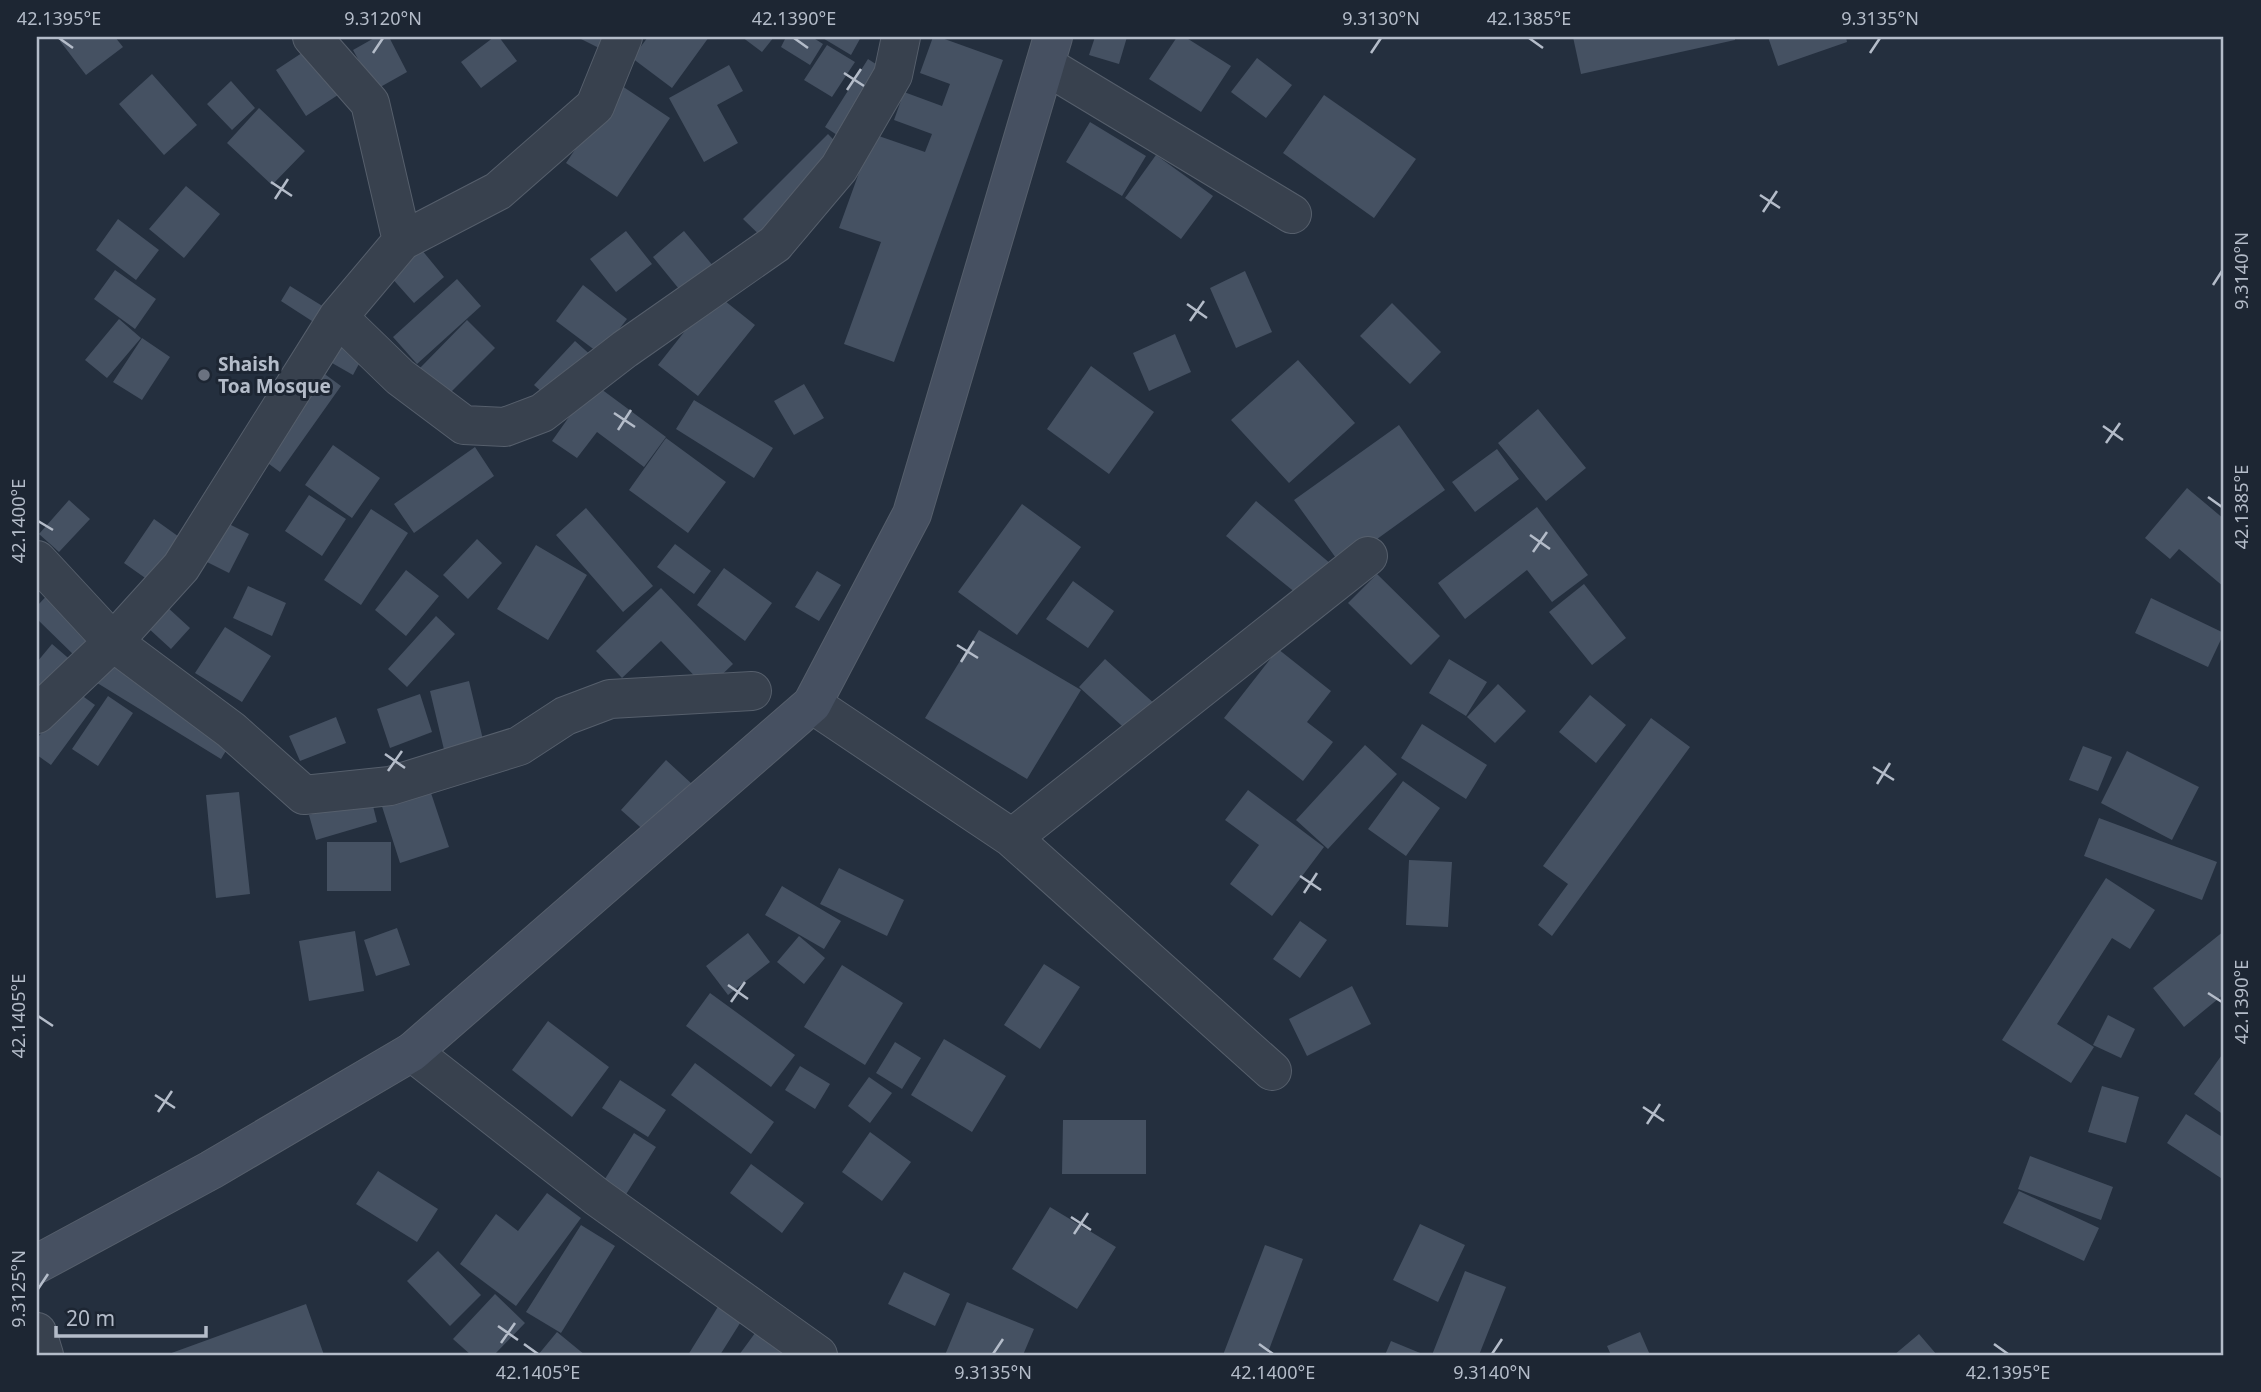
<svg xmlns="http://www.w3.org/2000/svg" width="2261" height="1392" viewBox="0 0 2261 1392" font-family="'Noto Sans',sans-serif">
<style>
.building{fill:#455162}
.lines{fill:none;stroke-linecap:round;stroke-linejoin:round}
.street-casing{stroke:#565f6c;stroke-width:40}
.secondary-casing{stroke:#565f6c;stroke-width:40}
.street{stroke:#38414e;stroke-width:38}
.secondary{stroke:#465061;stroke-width:38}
.ticks{fill:none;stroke:#b4bcc9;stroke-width:2.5}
.worship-dot{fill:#6b7280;stroke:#1d2633;stroke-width:2.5}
.labels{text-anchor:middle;stroke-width:6;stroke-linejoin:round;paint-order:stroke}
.poi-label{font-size:19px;font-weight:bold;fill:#b4bcc9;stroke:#1d2633;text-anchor:start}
.neatline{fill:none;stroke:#b4bcc9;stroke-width:2.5}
.ticks-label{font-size:18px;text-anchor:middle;fill:#b4bcc9}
</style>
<rect width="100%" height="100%" fill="#242f3e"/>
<!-- building -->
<path class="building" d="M 65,37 L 115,37 L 123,47 L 86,75 L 60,41 Z
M 376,37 L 389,37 L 407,72 L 375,90 L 353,50 Z
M 494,37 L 499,37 L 517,61 L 481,88 L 461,62 Z
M 577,37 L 618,37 L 609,53 Z
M 648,37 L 709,37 L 672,88 L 632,58 Z
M 742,37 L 774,37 L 762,52 Z
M 786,37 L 812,37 L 823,44 L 810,65 L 781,47 Z
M 821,37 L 861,37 L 851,55 Z
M 933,37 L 939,37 L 1003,60 L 894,362 L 844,344 L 881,242 L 839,228 L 873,134 L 925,152 L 932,134 L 894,120 L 904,92 L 942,106 L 950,84 L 920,73 Z
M 1095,37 L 1127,37 L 1119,64 L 1089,55 Z
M 1177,37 L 1185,37 L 1231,66 L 1201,112 L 1149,79 Z
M 1573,37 L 1735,37 L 1735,40 L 1581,74 Z
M 1768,37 L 1846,37 L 1847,42 L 1778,66 Z
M 317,43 L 347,89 L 306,116 L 276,70 Z
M 827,45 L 855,62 L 832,97 L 804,80 Z
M 1257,58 L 1292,85 L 1266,118 L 1231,92 Z
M 868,59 L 896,77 L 852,145 L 825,127 Z
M 729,65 L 743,91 L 717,105 L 738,143 L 704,162 L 669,98 Z
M 152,74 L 197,125 L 164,155 L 119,104 Z
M 231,81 L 255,108 L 232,130 L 207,104 Z
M 619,84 L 670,118 L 617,197 L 566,163 Z
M 1324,95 L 1416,159 L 1374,218 L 1283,153 Z
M 259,108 L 305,151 L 272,185 L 227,143 Z
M 1090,122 L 1146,156 L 1122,196 L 1066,162 Z
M 828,134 L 856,163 L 772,247 L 743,219 Z
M 1156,155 L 1213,196 L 1181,239 L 1125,198 Z
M 186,186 L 220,214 L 184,258 L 149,229 Z
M 118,219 L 159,250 L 136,280 L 96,250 Z
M 626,231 L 652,264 L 616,292 L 590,259 Z
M 684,231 L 724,279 L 692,305 L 653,257 Z
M 421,249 L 444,277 L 414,303 L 390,276 Z
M 115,270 L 156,299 L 135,329 L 94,299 Z
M 1245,271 L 1272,332 L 1236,348 L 1210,288 Z
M 457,279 L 481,306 L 417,364 L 393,337 Z
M 583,285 L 627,319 L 600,354 L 556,321 Z
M 290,286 L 324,307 L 315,323 L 281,301 Z
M 715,293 L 755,325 L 698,396 L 658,365 Z
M 1392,303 L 1441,352 L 1410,384 L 1360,336 Z
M 119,319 L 141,338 L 107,378 L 85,360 Z
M 467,320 L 495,348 L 448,395 L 420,368 Z
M 338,334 L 367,349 L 353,375 L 325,359 Z
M 1175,334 L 1191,372 L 1149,391 L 1133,353 Z
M 142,338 L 170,357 L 142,400 L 113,382 Z
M 575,341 L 594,358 L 553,402 L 534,385 Z
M 1298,360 L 1355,423 L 1289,483 L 1231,420 Z
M 311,364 L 341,386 L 280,472 L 250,450 Z
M 1091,366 L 1154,412 L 1109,474 L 1047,429 Z
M 593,383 L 666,437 L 644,467 L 597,432 L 577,458 L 552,441 Z
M 804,384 L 824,418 L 794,435 L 774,401 Z
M 694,400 L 773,448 L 754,478 L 676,429 Z
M 1538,409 L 1586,468 L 1546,501 L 1498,443 Z
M 1399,425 L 1445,490 L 1341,565 L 1294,500 Z
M 666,438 L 726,482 L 688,533 L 629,490 Z
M 333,445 L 380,478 L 352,518 L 305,485 Z
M 475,447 L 494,476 L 414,533 L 394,504 Z
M 1497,449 L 1519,479 L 1475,512 L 1452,482 Z
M 2187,488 L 2224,519 L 2224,587 L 2179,549 L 2170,559 L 2145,538 Z
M 309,495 L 346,519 L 322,556 L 285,531 Z
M 69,500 L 90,519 L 59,552 L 39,534 Z
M 1256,501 L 1331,564 L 1302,598 L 1226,536 Z
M 1022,504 L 1081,547 L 1017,635 L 958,592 Z
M 1537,507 L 1588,575 L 1552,602 L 1527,570 L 1465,619 L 1438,583 Z
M 586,508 L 653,586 L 623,612 L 556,535 Z
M 371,509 L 408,533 L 361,605 L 324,580 Z
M 215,517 L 249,534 L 229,573 L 195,556 Z
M 154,519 L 189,544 L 158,587 L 124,563 Z
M 477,539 L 502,563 L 468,599 L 443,575 Z
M 675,544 L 711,571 L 694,594 L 657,567 Z
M 536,545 L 587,575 L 548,640 L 497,609 Z
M 724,568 L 772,603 L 745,641 L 697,605 Z
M 406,570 L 439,596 L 406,636 L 375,610 Z
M 817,571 L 841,585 L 819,621 L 795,607 Z
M 1377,574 L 1440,636 L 1411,665 L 1348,603 Z
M 1073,581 L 1114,611 L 1088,648 L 1046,619 Z
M 1584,584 L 1626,638 L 1592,665 L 1549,612 Z
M 248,586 L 286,603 L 272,636 L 233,618 Z
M 55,587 L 103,636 L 79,660 L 37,619 L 37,606 Z
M 661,588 L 733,664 L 707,689 L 661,641 L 622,678 L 596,651 Z
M 2151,598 L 2224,633 L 2208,667 L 2135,633 Z
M 166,606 L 190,628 L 171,649 L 147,627 Z
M 436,616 L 455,634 L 407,687 L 388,669 Z
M 225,627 L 271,656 L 242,702 L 195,673 Z
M 979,630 L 1081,690 L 1027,779 L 925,718 Z
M 52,644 L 81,669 L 37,720 L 37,662 Z
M 1278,649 L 1331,691 L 1307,722 L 1333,742 L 1303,781 L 1224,718 Z
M 113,651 L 239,729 L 221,759 L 94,681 Z
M 1105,659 L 1157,706 L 1131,734 L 1079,687 Z
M 1449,659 L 1487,682 L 1466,716 L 1429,693 Z
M 469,681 L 485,748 L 446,758 L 430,691 Z
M 1498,684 L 1526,711 L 1495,743 L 1467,717 Z
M 73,689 L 95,705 L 51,765 L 37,755 L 37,739 Z
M 420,694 L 432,732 L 390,748 L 377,709 Z
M 1590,695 L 1626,725 L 1596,763 L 1559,732 Z
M 108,696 L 133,713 L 98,766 L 72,749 Z
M 336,717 L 346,743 L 300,761 L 289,736 Z
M 1651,718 L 1690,747 L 1552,936 L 1538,925 L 1568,884 L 1543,866 Z
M 1422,724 L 1487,765 L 1466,799 L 1401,758 Z
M 1365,745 L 1397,774 L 1328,849 L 1296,820 Z
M 2083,746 L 2112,757 L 2098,791 L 2069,780 Z
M 2127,751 L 2199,787 L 2172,840 L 2101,803 Z
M 666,760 L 692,784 L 648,834 L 621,810 Z
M 427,781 L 449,847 L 400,863 L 379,797 Z
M 1403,781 L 1440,808 L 1406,856 L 1368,829 Z
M 1248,790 L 1324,847 L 1272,916 L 1230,884 L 1259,845 L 1225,820 Z
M 239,792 L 250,894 L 216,898 L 206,795 Z
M 371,798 L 377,822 L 316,840 L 309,815 Z
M 2099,818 L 2217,862 L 2202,900 L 2084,856 Z
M 327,842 L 391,842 L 391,891 L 327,891 Z
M 1409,860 L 1452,862 L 1448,927 L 1406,925 Z
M 839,868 L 904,900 L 887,936 L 820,904 Z
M 2106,878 L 2155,910 L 2130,949 L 2112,938 L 2057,1024 L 2094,1047 L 2071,1083 L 2002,1040 Z
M 782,886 L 841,921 L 824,949 L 765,915 Z
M 1300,921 L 1327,940 L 1300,978 L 1273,959 Z
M 397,928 L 410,965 L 376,976 L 364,940 Z
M 355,931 L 364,991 L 309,1001 L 299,941 Z
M 2224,931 L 2224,994 L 2184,1027 L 2153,988 Z
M 748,933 L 770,962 L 728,995 L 706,966 Z
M 799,936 L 825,958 L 804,984 L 777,962 Z
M 1044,964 L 1080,987 L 1040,1049 L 1004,1025 Z
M 842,965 L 903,1003 L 865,1065 L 804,1027 Z
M 1352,986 L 1371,1024 L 1307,1056 L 1289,1019 Z
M 710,993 L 795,1055 L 771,1087 L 686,1026 Z
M 2108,1015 L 2135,1029 L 2121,1058 L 2093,1045 Z
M 548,1021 L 609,1067 L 572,1117 L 512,1070 Z
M 944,1039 L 1006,1076 L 972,1132 L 911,1095 Z
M 895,1042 L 921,1058 L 902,1089 L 876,1073 Z
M 2224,1052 L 2224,1115 L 2194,1094 Z
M 695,1063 L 774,1122 L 751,1154 L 671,1095 Z
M 800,1066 L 830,1084 L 815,1109 L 785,1090 Z
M 869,1077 L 892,1093 L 870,1123 L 848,1106 Z
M 620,1080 L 666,1110 L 648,1137 L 602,1108 Z
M 2102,1086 L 2139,1097 L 2126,1143 L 2088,1132 Z
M 2186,1114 L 2224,1138 L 2224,1180 L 2167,1143 Z
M 1063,1120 L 1146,1120 L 1146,1174 L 1062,1174 Z
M 870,1132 L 911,1162 L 882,1201 L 842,1172 Z
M 634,1133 L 656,1147 L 625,1196 L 603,1182 Z
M 2030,1156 L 2113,1187 L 2101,1220 L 2018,1189 Z
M 751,1164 L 804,1203 L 782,1233 L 730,1193 Z
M 378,1171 L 438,1209 L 417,1242 L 356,1204 Z
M 2019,1191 L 2099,1228 L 2084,1261 L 2003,1223 Z
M 547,1193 L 581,1218 L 516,1306 L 460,1264 L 496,1214 L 518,1231 Z
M 1050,1207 L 1116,1247 L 1077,1309 L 1012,1269 Z
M 1420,1224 L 1465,1245 L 1438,1302 L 1393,1280 Z
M 581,1225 L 615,1246 L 561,1333 L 526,1312 Z
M 1265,1245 L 1303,1259 L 1267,1355 L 1223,1355 Z
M 438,1251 L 481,1295 L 450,1326 L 407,1281 Z
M 1465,1271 L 1506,1287 L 1479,1355 L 1432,1355 Z
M 904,1272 L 950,1294 L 935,1326 L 888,1304 Z
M 495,1294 L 525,1323 L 494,1355 L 471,1355 L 453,1339 Z
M 967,1302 L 1034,1329 L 1023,1355 L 945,1355 Z
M 306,1304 L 324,1355 L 166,1355 Z
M 719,1305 L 742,1320 L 720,1355 L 688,1355 Z
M 758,1329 L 794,1355 L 739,1355 Z
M 557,1332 L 585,1355 L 538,1355 Z
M 1640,1332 L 1650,1355 L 1611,1355 L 1607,1346 Z
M 1919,1334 L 1937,1355 L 1894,1355 Z
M 1391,1341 L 1425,1355 L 1385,1355 Z"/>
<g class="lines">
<!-- street casing -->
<g class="street-casing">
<path id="street" d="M 1045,65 L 1292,214
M 402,241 L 498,191 L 595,106 L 623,37
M 338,317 L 400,377 L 464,425 L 505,427 L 542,413 L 625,349 L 775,244 L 839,168 L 893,75 L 901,37
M 37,560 L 113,642 L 181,567 L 338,317 L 402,241 L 370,103 L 312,37
M 812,704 L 1012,838 L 1272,1071
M 37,714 L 113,642 L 231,730 L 304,795 L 390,786 L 519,746 L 565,716 L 610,699 L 752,691
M 1012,838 L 1368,556
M 412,1052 L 597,1197 L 818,1355
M 37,1332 L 44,1355"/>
</g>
<!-- secondary casing -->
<g class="secondary-casing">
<path id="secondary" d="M 37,1264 L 211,1170 L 412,1052 L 812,704 L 912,514 L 1053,37"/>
</g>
<!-- street -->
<use href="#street" class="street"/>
<!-- secondary -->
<use href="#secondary" class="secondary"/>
</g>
<!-- ticks -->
<path class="ticks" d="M 59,38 L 73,48M 794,38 L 808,48M 1529,38 L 1543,48M 373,53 L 383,38M 1371,53 L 1381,38M 1870,53 L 1880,38M 844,73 L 864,86M 847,90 L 861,69M 271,182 L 292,196M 1760,195 L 1780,208M 275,199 L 288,179M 1763,212 L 1777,191M 2213,285 L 2222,271M 1187,304 L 1207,318M 1190,321 L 1204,301M 614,413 L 635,427M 2103,426 L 2123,440M 618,430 L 631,410M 2106,443 L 2120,423M 2208,497 L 2222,507M 38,521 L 53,530M 1530,535 L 1550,549M 1533,552 L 1547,532M 957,645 L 978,658M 961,662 L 974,641M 385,754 L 405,768M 1873,767 L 1894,780M 388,771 L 402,751M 1877,784 L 1890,763M 1300,876 L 1321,890M 1304,893 L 1317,873M 728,985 L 748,999M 2208,993 L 2222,1002M 731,1002 L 745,982M 38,1016 L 53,1026M 155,1095 L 175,1108M 1643,1107 L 1664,1121M 158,1112 L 172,1091M 1647,1124 L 1660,1104M 1071,1217 L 1091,1230M 1074,1234 L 1088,1213M 38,1289 L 48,1274M 498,1326 L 518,1340M 501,1343 L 515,1323M 524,1344 L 538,1354M 1259,1344 L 1273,1354M 1994,1344 L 2008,1354M 993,1354 L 1003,1339M 1492,1354 L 1502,1339"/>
<!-- markers -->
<circle class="worship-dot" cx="204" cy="375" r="7"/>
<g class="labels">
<!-- poi labels -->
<g class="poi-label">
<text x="218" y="371">Shaish<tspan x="218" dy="22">Toa Mosque</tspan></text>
</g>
</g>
<!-- border -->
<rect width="2261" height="1392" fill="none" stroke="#1d2633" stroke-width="77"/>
<!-- scale -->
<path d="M56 1326v10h150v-10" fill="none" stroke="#b4bcc9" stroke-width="3.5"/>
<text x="66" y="1326" font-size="21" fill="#b4bcc9" stroke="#1d2633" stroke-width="5" paint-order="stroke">20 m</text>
<rect x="38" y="38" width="2184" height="1316" class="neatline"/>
<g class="ticks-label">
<text x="59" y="25">42.1395°E</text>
<text x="383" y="25">9.3120°N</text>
<text x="794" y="25">42.1390°E</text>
<text x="1381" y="25">9.3130°N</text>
<text x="1529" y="25">42.1385°E</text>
<text x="1880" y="25">9.3135°N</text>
<text transform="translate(2242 271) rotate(-90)" y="6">9.3140°N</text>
<text transform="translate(2242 507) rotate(-90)" y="6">42.1385°E</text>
<text transform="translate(19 521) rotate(-90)" y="6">42.1400°E</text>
<text transform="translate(2242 1002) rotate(-90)" y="6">42.1390°E</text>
<text transform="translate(19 1016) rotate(-90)" y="6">42.1405°E</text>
<text transform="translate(19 1289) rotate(-90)" y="6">9.3125°N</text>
<text x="538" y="1379">42.1405°E</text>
<text x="993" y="1379">9.3135°N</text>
<text x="1273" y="1379">42.1400°E</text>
<text x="1492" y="1379">9.3140°N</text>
<text x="2008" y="1379">42.1395°E</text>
</g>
</svg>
